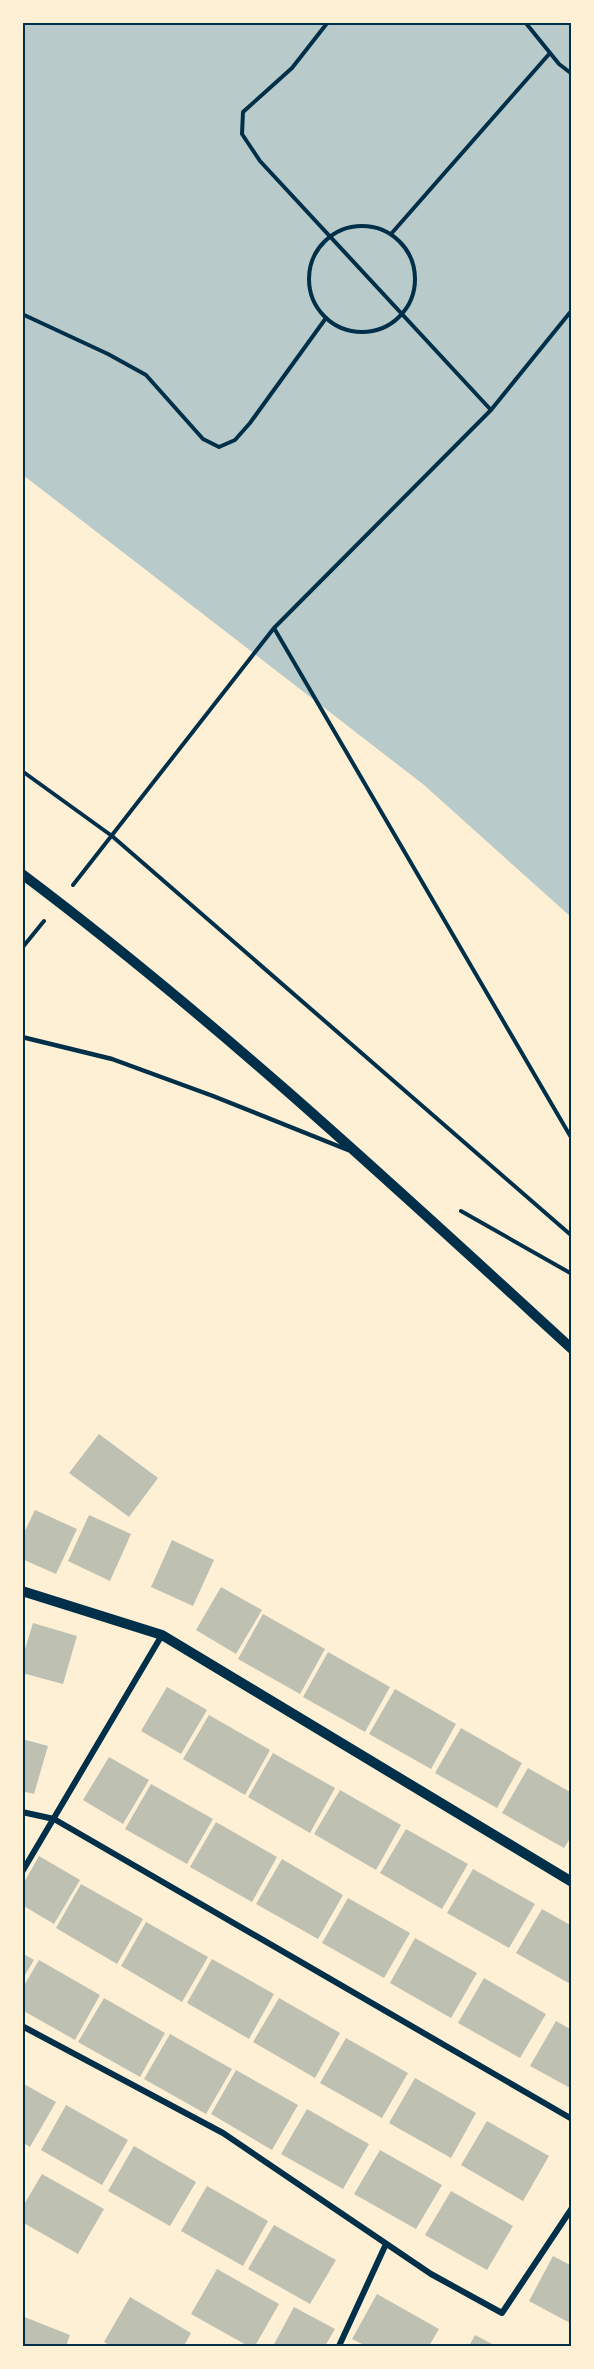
<svg xmlns="http://www.w3.org/2000/svg" width="594" height="2369" viewBox="0 0 594 2369" font-family="'Fira Sans Condensed',sans-serif">
<style>
.green{fill:#b9caca}
.building{fill:#bec0b2}
.lines{fill:none;stroke-linecap:round;stroke-linejoin:round}
.path{stroke:#003049;stroke-width:4}
.service{stroke:#003049;stroke-width:4.5}
.minor{stroke:#003049;stroke-width:6}
.tertiary{stroke:#003049;stroke-width:10}
.neatline{fill:none;stroke:#003049;stroke-width:2}
</style>
<rect width="100%" height="100%" fill="#fdf0d5"/>
<!-- green -->
<path class="green" d="M 22,23 L 571,23 L 571,917 L 424,785 L 23,475 Z"/>
<!-- building -->
<path class="building" d="M 99,1434 L 158,1478 L 129,1517 L 69,1473 Z
M 35,1510 L 77,1529 L 56,1574 L 22,1559 L 22,1537 Z
M 89,1515 L 131,1534 L 110,1581 L 68,1561 Z
M 172,1540 L 214,1560 L 193,1606 L 151,1587 Z
M 221,1587 L 262,1610 L 236,1654 L 196,1630 Z
M 263,1614 L 325,1649 L 300,1694 L 238,1659 Z
M 33,1623 L 77,1636 L 63,1684 L 22,1673 L 22,1659 Z
M 328,1652 L 390,1687 L 365,1732 L 303,1697 Z
M 167,1687 L 207,1710 L 181,1754 L 141,1731 Z
M 395,1689 L 456,1724 L 431,1769 L 369,1734 Z
M 209,1715 L 270,1750 L 245,1795 L 183,1759 Z
M 461,1728 L 522,1763 L 497,1808 L 435,1773 Z
M 22,1739 L 48,1746 L 34,1794 L 22,1791 Z
M 273,1753 L 335,1788 L 310,1833 L 248,1797 Z
M 109,1757 L 149,1780 L 123,1824 L 83,1800 Z
M 528,1768 L 572,1793 L 572,1835 L 564,1848 L 502,1813 Z
M 151,1784 L 213,1819 L 187,1864 L 125,1829 Z
M 340,1790 L 401,1825 L 376,1870 L 314,1834 Z
M 216,1822 L 277,1857 L 252,1902 L 190,1867 Z
M 406,1829 L 468,1864 L 442,1909 L 380,1873 Z
M 39,1856 L 80,1880 L 54,1924 L 22,1905 L 22,1886 Z
M 282,1859 L 343,1895 L 318,1939 L 256,1904 Z
M 473,1869 L 535,1904 L 509,1948 L 447,1913 Z
M 81,1884 L 143,1919 L 117,1964 L 56,1928 Z
M 348,1898 L 410,1933 L 384,1978 L 322,1943 Z
M 542,1909 L 572,1926 L 572,1985 L 516,1953 Z
M 146,1922 L 208,1957 L 182,2002 L 121,1966 Z
M 415,1938 L 477,1973 L 451,2018 L 390,1983 Z
M 22,1953 L 34,1960 L 22,1980 Z
M 212,1959 L 274,1994 L 249,2039 L 187,2003 Z
M 39,1960 L 100,1995 L 75,2040 L 22,2010 L 22,1989 Z
M 484,1978 L 546,2014 L 520,2058 L 458,2023 Z
M 104,1998 L 165,2033 L 140,2077 L 78,2042 Z
M 279,1998 L 340,2033 L 315,2078 L 253,2042 Z
M 556,2021 L 572,2030 L 572,2089 L 530,2066 Z
M 170,2034 L 232,2069 L 206,2114 L 144,2079 Z
M 346,2038 L 408,2073 L 382,2118 L 320,2083 Z
M 236,2070 L 298,2105 L 272,2150 L 211,2114 Z
M 415,2078 L 476,2113 L 451,2158 L 389,2123 Z
M 22,2083 L 56,2102 L 30,2147 L 22,2142 Z
M 66,2105 L 128,2140 L 102,2185 L 41,2150 Z
M 307,2109 L 369,2144 L 343,2189 L 281,2154 Z
M 487,2121 L 549,2156 L 523,2201 L 461,2165 Z
M 134,2146 L 196,2182 L 170,2226 L 108,2191 Z
M 380,2150 L 442,2185 L 416,2229 L 354,2194 Z
M 42,2174 L 104,2209 L 78,2254 L 22,2222 L 22,2208 Z
M 207,2186 L 268,2221 L 243,2266 L 181,2231 Z
M 451,2191 L 513,2226 L 487,2270 L 425,2235 Z
M 274,2225 L 336,2260 L 310,2304 L 248,2269 Z
M 553,2256 L 572,2266 L 570,2323 L 529,2301 Z
M 217,2269 L 279,2304 L 255,2346 L 248,2346 L 191,2314 Z
M 377,2294 L 439,2329 L 429,2346 L 366,2346 L 352,2339 Z
M 130,2297 L 191,2333 L 184,2346 L 111,2346 L 104,2342 Z
M 294,2307 L 335,2329 L 325,2346 L 273,2346 Z
M 22,2316 L 70,2335 L 66,2346 L 22,2346 Z
M 475,2335 L 496,2346 L 469,2346 Z"/>
<g class="lines">
<!-- path -->
<path class="path" d="M 328,22 L 292,68 L 243,112 L 242,134 L 260,161 L 491,410
M 525,22 L 559,64 L 572,74
M309 279a53 53 0 1 1 106 0a53 53 0 1 1-106 0Z
M 391,234 L 550,53
M 572,310 L 491,410 L 274,628 L 572,1139
M 22,314 L 108,354 L 146,375 L 203,439 L 219,447 L 235,440 L 250,423 L 326,318
M 22,771 L 112,836 L 572,1236
M 73,885 L 274,628
M 22,948 L 44,921
M 461,1211 L 572,1274"/>
<!-- service -->
<path class="service" d="M 22,1037 L 112,1059 L 213,1096 L 348,1150"/>
<!-- minor -->
<path class="minor" d="M 22,1812 L 54,1819 L 572,2119
M 22,1872 L 162,1635
M 22,2026 L 223,2133 L 431,2274 L 502,2313 L 572,2208
M 339,2346 L 386,2244"/>
<!-- tertiary -->
<path class="tertiary" d="M 22,874 C 216,1020 393,1185 572,1349
M 22,1591 L 162,1635 L 572,1882"/>
</g>
<!-- border -->
<rect width="594" height="2369" fill="none" stroke="#fdf0d5" stroke-width="48"/>
<rect x="24" y="24" width="546" height="2321" class="neatline"/>
</svg>
